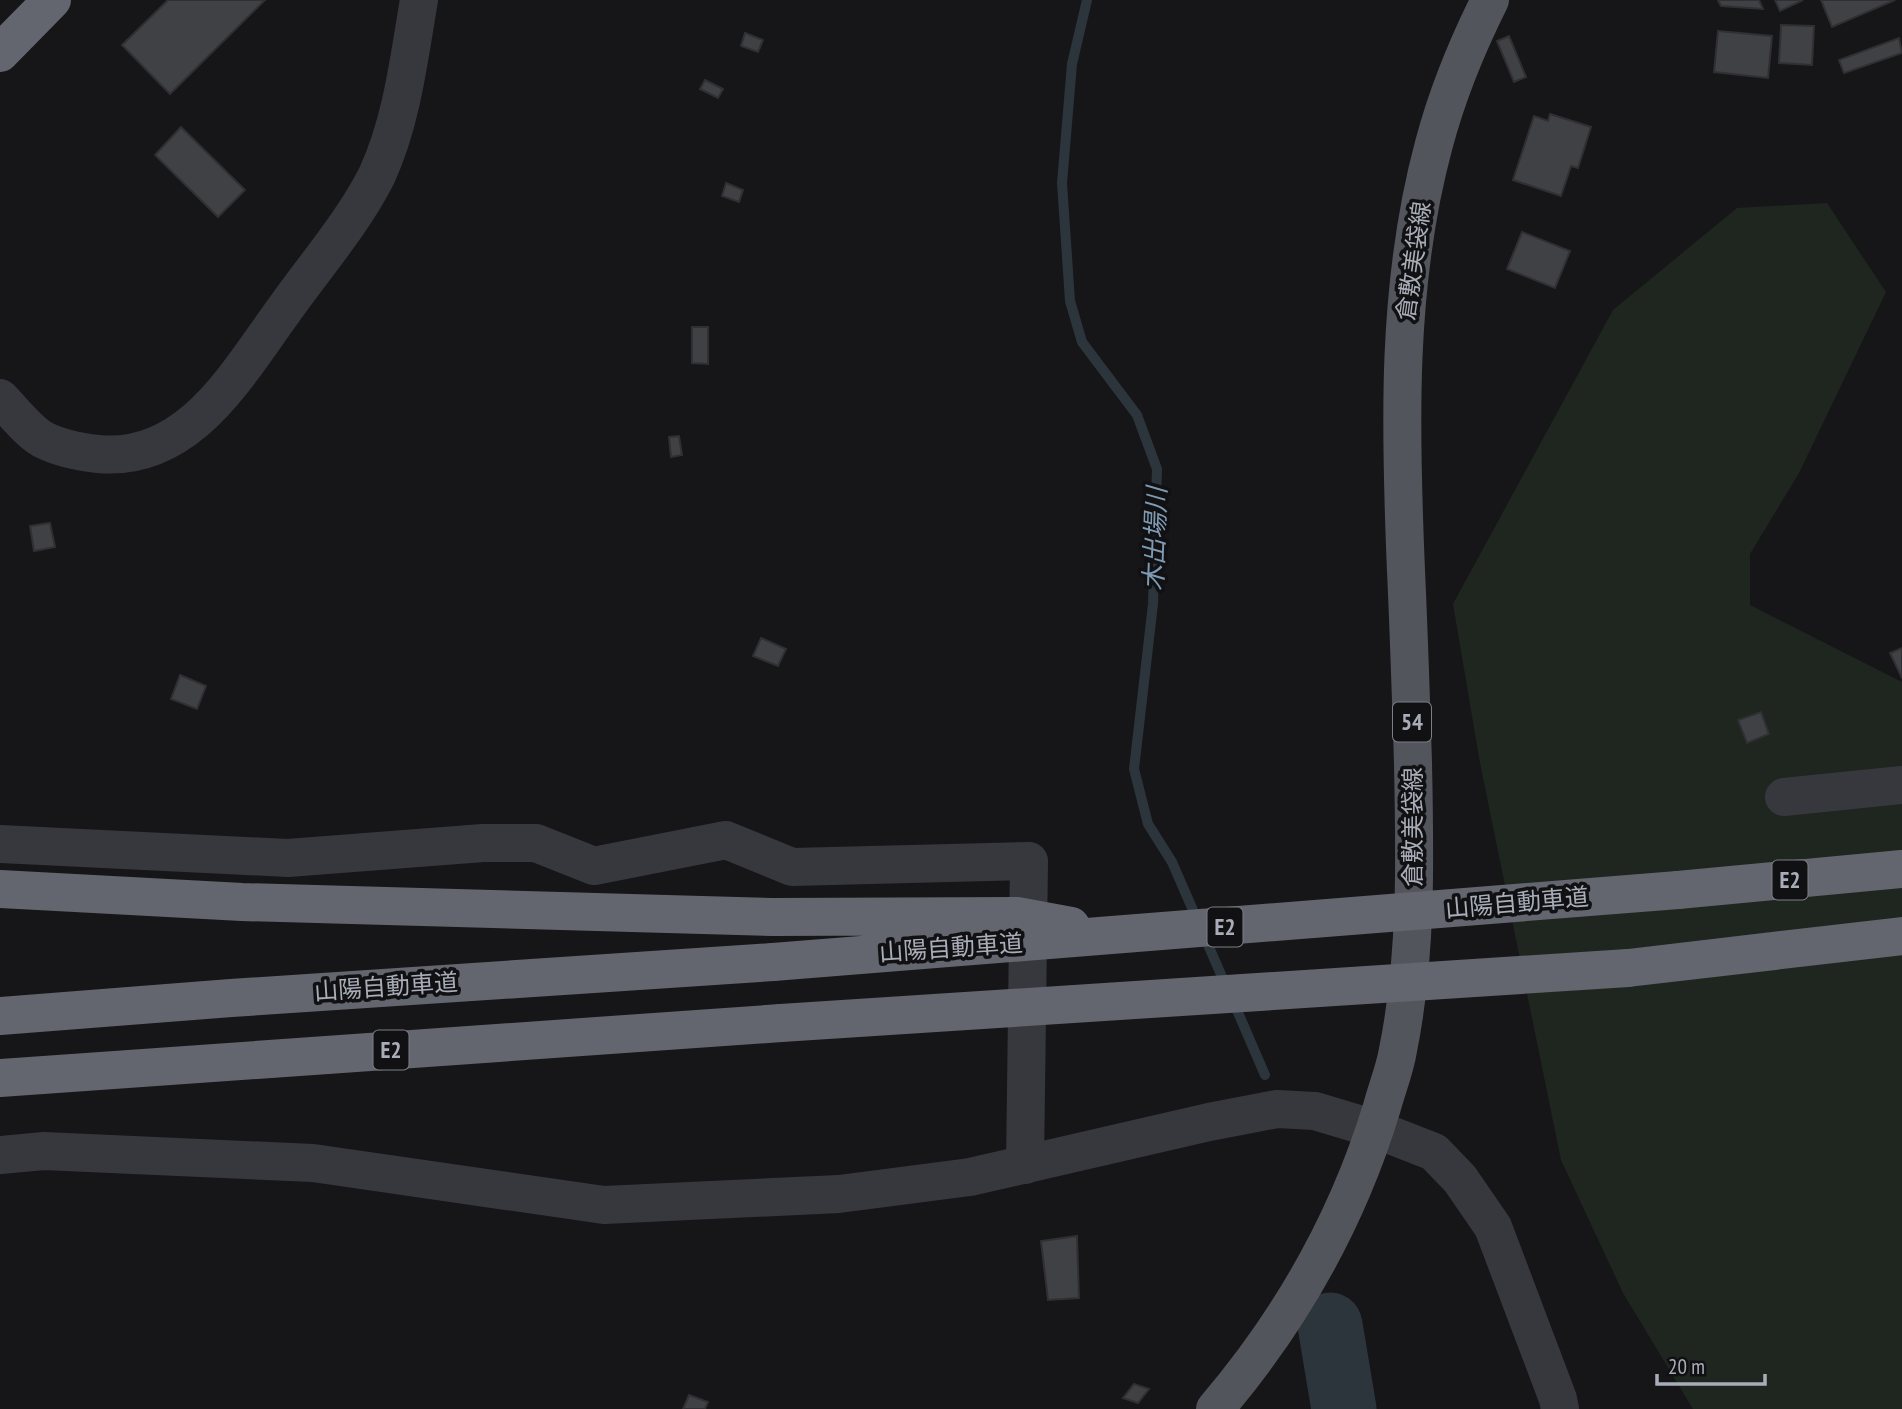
<svg xmlns="http://www.w3.org/2000/svg" width="1902" height="1409" viewBox="0 0 1902 1409" font-family="'PT Sans Narrow','Noto Sans JP',sans-serif">
<style>
.green{fill:#1e261f}
.lines{fill:none;stroke-linecap:round;stroke-linejoin:round}
.stream{stroke:#2c353c;stroke-width:10}
.river{stroke:#2c353c;stroke-width:65}
.building{fill:#404145;stroke:#303034;stroke-width:2}
.minor{stroke:#37383d;stroke-width:38}
.major{stroke:#53555c;stroke-width:38}
.highway{stroke:#63666e;stroke-width:38}
.highway-bridge{stroke:#63666e;stroke-width:38}
.labels{text-anchor:middle;stroke-width:7;stroke-linejoin:round;paint-order:stroke}
.shield{fill:#111113;stroke:#7b7e86;stroke-width:2}
.shield-label{font-size:23px;font-weight:bold;fill:#a8adb8}
.street-label{font-size:24px;fill:#a8adb8;stroke:#111113}
.water-label{font-size:26px;font-style:italic;fill:#7f9bb3;stroke:#111113}
</style>
<rect width="100%" height="100%" fill="#161618"/>
<!-- green -->
<path class="green" d="M 1827,203 L 1886,292 L 1799,473 L 1750,554 L 1750,605 L 1902,682 L 1902,1409 L 1693,1409 L 1623,1293 L 1561,1160 L 1480,763 L 1453,604 L 1613,310 L 1737,208 Z"/>
<g class="lines">
<!-- stream -->
<path class="stream" d="M 1087,0 L 1072,64 L 1062,183 L 1070,301 L 1082,342 L 1137,415 L 1157,469 L 1153,604 L 1134,769 L 1148,824 L 1172,862 L 1226,986
M 1233,1001 L 1265,1075"/>
<!-- river -->
<path class="river" d="M 1330,1325 L 1344,1409"/>
</g>
<!-- building -->
<path class="building" d="M 168,0 L 265,0 L 170,94 L 122,45 Z
M 1718,0 L 1759,0 L 1763,9 L 1721,6 Z
M 1775,0 L 1803,0 L 1780,11 Z
M 1821,0 L 1895,0 L 1832,27 Z
M 1781,25 L 1814,26 L 1812,65 L 1779,63 Z
M 1718,31 L 1772,36 L 1768,78 L 1714,72 Z
M 745,33 L 763,40 L 758,52 L 741,46 Z
M 1509,36 L 1526,77 L 1514,82 L 1497,41 Z
M 1899,38 L 1902,53 L 1844,73 L 1839,60 Z
M 705,80 L 723,89 L 718,98 L 700,89 Z
M 1550,114 L 1591,127 L 1578,168 L 1571,166 L 1561,196 L 1513,180 L 1534,116 L 1548,121 Z
M 181,127 L 245,190 L 218,217 L 155,155 Z
M 726,183 L 743,190 L 739,202 L 722,196 Z
M 1522,232 L 1570,251 L 1555,288 L 1507,269 Z
M 692,327 L 708,327 L 708,364 L 692,363 Z
M 679,436 L 682,455 L 671,457 L 669,437 Z
M 50,523 L 55,547 L 34,551 L 30,526 Z
M 761,638 L 786,649 L 778,666 L 753,656 Z
M 1902,648 L 1902,678 L 1890,653 Z
M 180,675 L 206,686 L 197,709 L 171,699 Z
M 1761,712 L 1769,734 L 1747,743 L 1738,720 Z
M 1077,1236 L 1079,1298 L 1048,1300 L 1041,1241 Z
M 1134,1384 L 1149,1389 L 1138,1403 L 1123,1398 Z
M 689,1395 L 708,1402 L 705,1409 L 683,1409 Z"/>
<g class="lines">
<!-- minor -->
<path class="minor" d="M 0,398 C 13,411 27,430 42,439 C 59,448 79,452 98,454 C 189,463 237,374 284,310 C 315,266 353,223 377,175 C 402,121 409,58 419,0
M 1784,797 L 1902,785
M 0,844 L 288,858 L 483,843 L 536,843 L 594,866 L 726,840 L 792,867 L 1029,861 L 1025,1165
M 0,1155 L 44,1151 L 313,1163 L 604,1205 L 839,1194 L 970,1177 L 1209,1122 L 1277,1109 L 1315,1111 L 1375,1129 L 1434,1152 L 1460,1179 L 1493,1227 L 1558,1399 L 1560,1409"/>
<!-- major -->
<path class="major" d="M 1215,1409 C 1291,1320 1348,1219 1382,1107 C 1387,1088 1395,1069 1398,1050 C 1417,956 1415,858 1413,763 C 1411,699 1409,635 1406,571 C 1400,428 1396,284 1434,144 C 1447,95 1467,46 1490,0"/>
<!-- highway -->
<path class="highway" d="M 0,53 L 52,0
M 0,889 L 242,902 L 773,917
M 1678,890 L 1902,869
M 1628,968 L 1902,936
M 0,1016 L 231,998 L 773,962
M 0,1078 L 781,1023"/>
<!-- highway-bridge -->
<path class="highway-bridge" d="M 773,917 L 1017,916 L 1071,926
M 773,962 L 1678,890
M 781,1023 L 1628,968"/>
</g>
<g class="labels">
<!-- shield labels -->
<g class="shield">
<rect x="1393" y="702.5" width="38" height="39" rx="5"/>
<rect x="1772.5" y="860.5" width="35" height="39" rx="5"/>
<rect x="1207.5" y="907.5" width="35" height="39" rx="5"/>
<rect x="373.5" y="1030.5" width="35" height="39" rx="5"/>
</g>
<g class="shield-label">
<text x="1412" y="730">54</text>
<text x="1790" y="888">E2</text>
<text x="1225" y="935">E2</text>
<text x="391" y="1058">E2</text>
</g>
<!-- street labels -->
<g class="street-label">
<text transform="translate(1414 261) rotate(-82)" y="8">倉敷美袋線</text>
<text transform="translate(1413 827) rotate(-90)" y="8">倉敷美袋線</text>
<text transform="translate(1517 903) rotate(-5)" y="8">山陽自動車道</text>
<text transform="translate(951 948) rotate(-4)" y="8">山陽自動車道</text>
<text transform="translate(386 987) rotate(-4)" y="8">山陽自動車道</text>
</g>
<!-- water labels -->
<g class="water-label">
<text transform="translate(1155 539) rotate(-88)" y="9">木出場川</text>
</g>
</g>
<!-- scale -->
<path d="M1657 1374v10h108v-10" fill="none" stroke="#a8adb8" stroke-width="3.5"/>
<text x="1668" y="1374" font-size="21" fill="#a8adb8" stroke="#111113" stroke-width="5" paint-order="stroke">20 m</text>
</svg>
